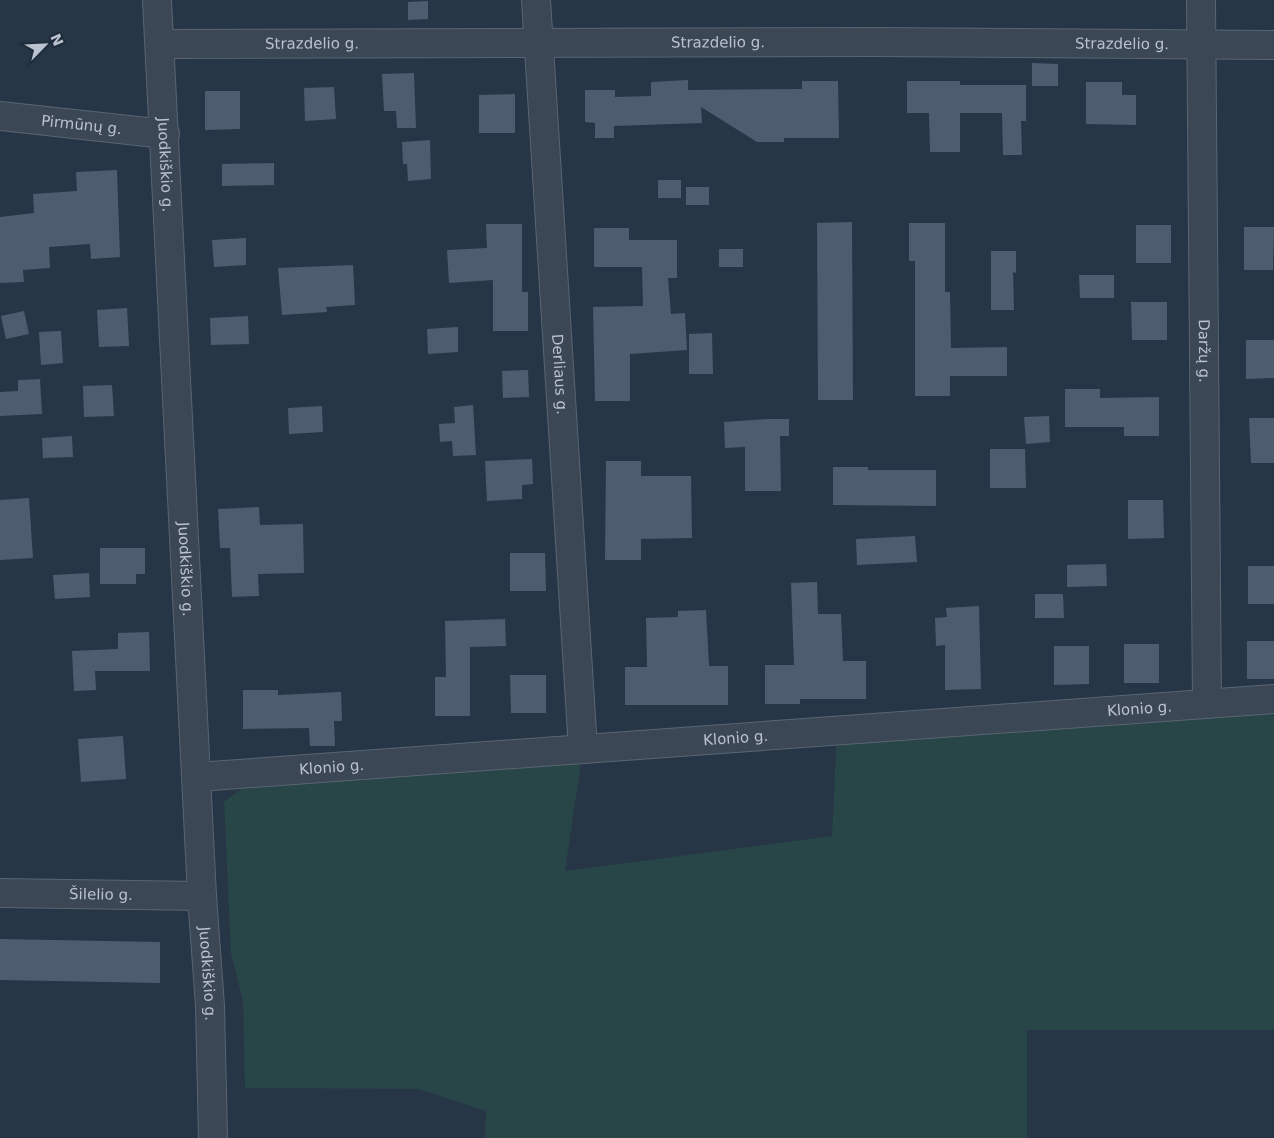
<svg xmlns="http://www.w3.org/2000/svg" width="1274" height="1138" viewBox="0 0 1274 1138" font-family="'DejaVu Sans',sans-serif">
<style>
.green{fill:#284547}
.building{fill:#4d5d6f}
.lines{fill:none;stroke-linecap:round;stroke-linejoin:round}
.minor-casing{stroke:#5a6572;stroke-width:30}
.minor{stroke:#3b4755;stroke-width:28}
.labels{text-anchor:middle;stroke-width:4.5;stroke-linejoin:round;paint-order:stroke}
.street-label{font-size:15px;fill:#b9c2ce;stroke:#1f2c3b}
</style>
<rect width="100%" height="100%" fill="#263646"/>
<!-- green -->
<path class="green" d="M 1274,695 L 1274,1030 L 1027,1030 L 1027,1138 L 485,1138 L 486,1111 L 419,1089 L 245,1088 L 243,1002 L 231,953 L 224,802 L 247,784 L 583,749 L 565,871 L 832,836 L 837,730 Z"/>
<!-- building -->
<path class="building" d="M 428,1 L 428,19 L 408,20 L 408,2 Z
M 1032,63 L 1058,64 L 1058,86 L 1032,86 Z
M 414,73 L 416,128 L 397,128 L 396,111 L 384,111 L 382,74 Z
M 688,80 L 688,90 L 802,89 L 802,81 L 838,81 L 839,138 L 784,138 L 784,142 L 757,142 L 701,107 L 702,123 L 614,126 L 614,138 L 595,138 L 595,123 L 585,122 L 585,90 L 615,90 L 615,97 L 651,96 L 651,82 Z
M 907,81 L 960,81 L 960,85 L 1026,85 L 1026,121 L 1021,121 L 1022,155 L 1003,155 L 1002,113 L 960,113 L 960,152 L 930,152 L 929,113 L 907,113 Z
M 1086,82 L 1122,82 L 1122,95 L 1136,95 L 1136,125 L 1086,124 Z
M 334,87 L 336,119 L 305,121 L 304,88 Z
M 205,91 L 240,91 L 240,129 L 205,130 Z
M 515,94 L 515,133 L 479,133 L 479,95 Z
M 430,140 L 431,179 L 408,181 L 407,164 L 403,164 L 402,142 Z
M 274,163 L 274,185 L 222,186 L 222,164 Z
M 117,170 L 120,257 L 91,259 L 90,244 L 49,247 L 50,268 L 23,270 L 24,282 L 0,283 L 0,217 L 34,213 L 33,194 L 77,191 L 76,172 Z
M 658,180 L 681,180 L 681,198 L 658,198 Z
M 686,187 L 709,187 L 709,205 L 686,205 Z
M 852,222 L 853,400 L 818,400 L 817,223 Z
M 909,223 L 945,223 L 945,292 L 950,292 L 951,348 L 1007,347 L 1007,376 L 950,376 L 950,396 L 915,396 L 915,261 L 909,261 Z
M 486,224 L 522,224 L 522,292 L 528,292 L 528,331 L 493,331 L 493,280 L 449,283 L 447,250 L 487,248 Z
M 1136,225 L 1171,225 L 1171,263 L 1136,263 Z
M 1244,227 L 1274,227 L 1273,270 L 1244,270 Z
M 594,228 L 629,228 L 629,240 L 677,240 L 677,278 L 668,278 L 671,314 L 685,313 L 687,350 L 630,354 L 630,401 L 595,401 L 593,307 L 643,306 L 642,267 L 594,267 Z
M 246,238 L 246,265 L 214,267 L 212,240 Z
M 719,249 L 743,249 L 743,267 L 719,267 Z
M 991,251 L 1016,251 L 1016,273 L 1013,272 L 1014,310 L 991,310 Z
M 353,265 L 355,305 L 326,307 L 327,312 L 282,315 L 278,268 Z
M 1079,275 L 1114,275 L 1114,298 L 1080,298 Z
M 1131,302 L 1167,302 L 1167,340 L 1132,340 Z
M 127,308 L 129,346 L 99,347 L 97,310 Z
M 24,311 L 29,334 L 6,339 L 1,316 Z
M 248,316 L 249,344 L 211,345 L 210,318 Z
M 458,327 L 458,352 L 428,354 L 427,329 Z
M 61,331 L 63,363 L 41,365 L 39,332 Z
M 712,333 L 713,374 L 689,374 L 689,334 Z
M 1246,340 L 1274,340 L 1274,378 L 1246,379 Z
M 528,370 L 529,397 L 503,398 L 502,371 Z
M 40,379 L 42,414 L 0,416 L 0,392 L 18,391 L 18,380 Z
M 112,385 L 114,416 L 84,417 L 83,386 Z
M 1065,389 L 1100,389 L 1100,398 L 1159,397 L 1159,436 L 1124,436 L 1124,427 L 1065,427 Z
M 473,405 L 476,455 L 453,456 L 452,441 L 440,442 L 439,424 L 455,423 L 454,407 Z
M 322,406 L 323,432 L 289,434 L 288,408 Z
M 1049,416 L 1050,442 L 1026,444 L 1024,417 Z
M 1249,418 L 1274,418 L 1274,463 L 1251,463 Z
M 766,419 L 789,419 L 789,436 L 780,436 L 781,491 L 745,491 L 745,447 L 725,448 L 724,422 Z
M 72,436 L 73,457 L 43,458 L 42,438 Z
M 990,449 L 1025,449 L 1026,488 L 990,488 Z
M 532,459 L 533,484 L 522,485 L 522,499 L 487,501 L 485,461 Z
M 606,461 L 641,461 L 641,476 L 691,476 L 692,538 L 641,539 L 641,560 L 605,560 Z
M 833,467 L 868,467 L 868,470 L 936,470 L 936,506 L 833,505 Z
M 29,498 L 33,558 L 0,560 L 0,500 Z
M 1128,500 L 1163,500 L 1164,538 L 1128,539 Z
M 259,507 L 260,525 L 303,524 L 304,573 L 258,574 L 259,596 L 232,597 L 230,548 L 220,548 L 218,509 Z
M 915,536 L 917,562 L 857,565 L 856,539 Z
M 100,548 L 145,548 L 145,574 L 136,574 L 136,584 L 100,584 Z
M 510,553 L 545,553 L 546,591 L 510,591 Z
M 1106,564 L 1107,586 L 1067,587 L 1067,565 Z
M 1248,566 L 1274,566 L 1274,604 L 1248,604 Z
M 89,573 L 90,597 L 55,599 L 53,575 Z
M 817,582 L 818,614 L 841,614 L 843,661 L 866,661 L 866,699 L 800,699 L 800,704 L 765,704 L 765,665 L 794,665 L 791,583 Z
M 1035,594 L 1063,594 L 1064,618 L 1035,618 Z
M 979,606 L 981,689 L 945,690 L 945,645 L 936,646 L 935,618 L 947,617 L 946,608 Z
M 706,610 L 709,666 L 728,666 L 728,705 L 625,705 L 625,667 L 647,667 L 646,618 L 678,617 L 678,611 Z
M 505,619 L 506,646 L 470,647 L 470,716 L 435,716 L 435,677 L 446,677 L 445,621 Z
M 149,632 L 150,671 L 95,671 L 96,690 L 74,691 L 72,651 L 118,649 L 118,633 Z
M 1247,641 L 1274,641 L 1274,679 L 1247,679 Z
M 1124,644 L 1159,644 L 1159,683 L 1124,683 Z
M 1054,646 L 1089,646 L 1089,684 L 1054,685 Z
M 510,675 L 546,675 L 546,713 L 511,713 Z
M 243,690 L 278,690 L 278,695 L 341,692 L 342,721 L 334,721 L 335,746 L 310,746 L 309,728 L 243,729 Z
M 123,736 L 126,779 L 81,782 L 78,739 Z
M 0,939 L 160,942 L 160,983 L 0,980 Z"/>
<g class="lines">
<!-- minor casing -->
<g class="minor-casing">
<g id="minor">
<path id="s1" d="M 157,0 L 202,896 L 210,1006 L 213,1138"/>
<path id="s2" d="M 536,0 L 583,749"/>
<path id="s3" d="M 1201,0 L 1207,704"/>
<path id="s4" d="M 160,44 L 875,42 L 1274,45"/>
<path id="s5" d="M 0,116 L 165,134"/>
<path id="s6" d="M 197,777 L 1274,699"/>
<path id="s7" d="M 0,893 L 202,896"/>
</g>
</g>
<!-- minor -->
<use href="#minor" class="minor"/>
</g>
<g class="labels">
<!-- street labels -->
<g class="street-label">
<text dy="5" stroke="none"><textPath href="#s4" startOffset="558">Strazdelio g.</textPath></text>
<text dy="5" stroke="none"><textPath href="#s4" startOffset="152">Strazdelio g.</textPath></text>
<text dy="5" stroke="none"><textPath href="#s4" startOffset="962">Strazdelio g.</textPath></text>
<text dy="5" stroke="none"><textPath href="#s5" startOffset="82">Pirmūnų g.</textPath></text>
<text dy="5" stroke="none"><textPath href="#s1" startOffset="165">Juodkiškio g.</textPath></text>
<text dy="5" stroke="none"><textPath href="#s3" startOffset="351">Daržų g.</textPath></text>
<text dy="5" stroke="none"><textPath href="#s2" startOffset="375">Derliaus g.</textPath></text>
<text dy="5" stroke="none"><textPath href="#s1" startOffset="570">Juodkiškio g.</textPath></text>
<text dy="5" stroke="none"><textPath href="#s6" startOffset="945">Klonio g.</textPath></text>
<text dy="5" stroke="none"><textPath href="#s6" startOffset="540">Klonio g.</textPath></text>
<text dy="5" stroke="none"><textPath href="#s6" startOffset="135">Klonio g.</textPath></text>
<text dy="5" stroke="none"><textPath href="#s7" startOffset="101">Šilelio g.</textPath></text>
<text dy="5" stroke="none"><textPath href="#s1" startOffset="975">Juodkiškio g.</textPath></text>
</g>
</g>
<!-- north arrow -->
<g transform="translate(45 45) rotate(66)" stroke="#1f2c3b" stroke-width="4" paint-order="stroke">
<path d="M0-4L9 19L0 12L-9 19Z" fill="#b9c2ce"/>
<text y="-8" font-size="14" font-weight="bold" text-anchor="middle" fill="#b9c2ce">N</text>
</g>
</svg>
